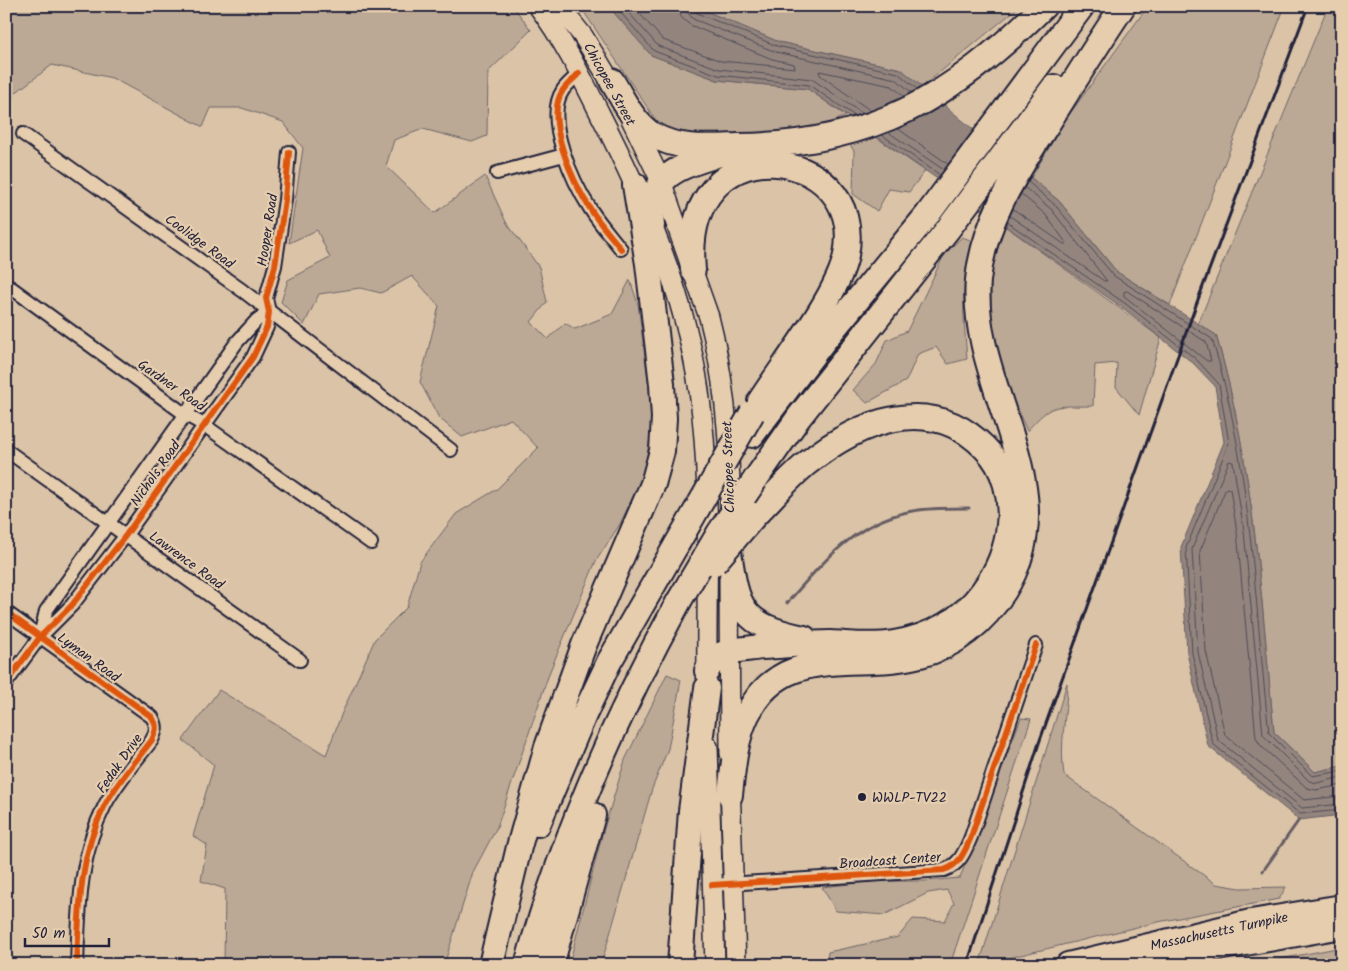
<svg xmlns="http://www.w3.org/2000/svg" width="1348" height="971" viewBox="0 0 1348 971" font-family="Kalam,sans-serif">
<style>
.green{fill:#bba895;stroke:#6e6568}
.water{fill:#93857e;stroke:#665d63}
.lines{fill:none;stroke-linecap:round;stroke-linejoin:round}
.shore{stroke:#4f4a56;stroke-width:1}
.stream{stroke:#665d63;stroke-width:3}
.street-casing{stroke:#22223b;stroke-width:16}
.secondary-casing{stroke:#22223b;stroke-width:22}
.highway-casing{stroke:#22223b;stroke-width:28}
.street{stroke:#e6cdae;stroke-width:12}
.secondary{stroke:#e6cdae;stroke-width:19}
.highway{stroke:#e6cdae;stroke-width:24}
.rail{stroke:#22223b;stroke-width:3}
.highway-bridge-casing{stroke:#22223b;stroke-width:28;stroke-linecap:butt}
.highway-bridge{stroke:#e6cdae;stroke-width:24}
.cycleway-casing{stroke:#e6cdae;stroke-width:9}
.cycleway{stroke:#de560e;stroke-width:6}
.poi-dot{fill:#22223b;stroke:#e6cdae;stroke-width:2}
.labels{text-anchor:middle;stroke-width:4.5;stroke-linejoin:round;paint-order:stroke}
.street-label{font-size:14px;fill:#22223b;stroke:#e6cdae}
.poi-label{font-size:14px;fill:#22223b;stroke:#e6cdae;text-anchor:start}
</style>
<rect width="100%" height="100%" fill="#dac3a7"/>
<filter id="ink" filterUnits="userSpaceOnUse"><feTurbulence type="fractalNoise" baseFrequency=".02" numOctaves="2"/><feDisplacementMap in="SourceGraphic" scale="10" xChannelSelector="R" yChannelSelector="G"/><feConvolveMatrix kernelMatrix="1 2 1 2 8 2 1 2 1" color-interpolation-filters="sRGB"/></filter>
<g filter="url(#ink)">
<!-- green -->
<path class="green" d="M 6,6 L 513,6 L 531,30 L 488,72 L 487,136 L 472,142 L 423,129 L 394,140 L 386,166 L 435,213 L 485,176 L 506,222 L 539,267 L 547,302 L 531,322 L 548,339 L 565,323 L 575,329 L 612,314 L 630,280 L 638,304 L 653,418 L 644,474 L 620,524 L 596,561 L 550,671 L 497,827 L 473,872 L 444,965 L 224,965 L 225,889 L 201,881 L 207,845 L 193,836 L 214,765 L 183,740 L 219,690 L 326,755 L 342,713 L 375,639 L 407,607 L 420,562 L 456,514 L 497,489 L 538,448 L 511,419 L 462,437 L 439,418 L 420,382 L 439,306 L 412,276 L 381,293 L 360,288 L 319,294 L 304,325 L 281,302 L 288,280 L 330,258 L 317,230 L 289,243 L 303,148 L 283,122 L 242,108 L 211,108 L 203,127 L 112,78 L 52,65 L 15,93 L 6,121 Z
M 580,6 L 608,6 L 651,55 L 717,80 L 808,89 L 846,116 L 806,133 L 731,140 L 661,128 Z
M 694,6 L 1020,6 L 922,87 L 901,69 L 779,42 Z
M 1148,6 L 1285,6 L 1170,305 L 1117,272 L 1059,201 L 1031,178 L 1066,119 Z
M 1328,6 L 1342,6 L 1342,766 L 1315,772 L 1274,732 C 1261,599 1254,464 1216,335 L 1198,324 Z
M 870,133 L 925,171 L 909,192 L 889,189 L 877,211 L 853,194 L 854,151 L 849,143 Z
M 1005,226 L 1161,338 L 1139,415 L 1116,387 L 1117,363 L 1095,365 L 1093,406 C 1055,407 1053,401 1027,431 L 1003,378 L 991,319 L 991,269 Z
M 962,237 L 973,241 C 959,279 964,319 967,359 L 948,364 L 936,347 L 918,354 L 906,381 L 867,403 L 853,390 L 876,364 L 887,340 L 907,331 L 944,255 Z
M 667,674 L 681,680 L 668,749 L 652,789 L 601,965 L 569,965 L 602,835 L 625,760 Z
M 1067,683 C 1067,715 1059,744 1064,775 L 1216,884 L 1240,888 L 1286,887 L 1279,899 L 1158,922 L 979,965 Z
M 1021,718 L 1031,719 L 950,965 L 826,965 L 828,952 L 898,937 L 913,919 L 945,921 L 954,903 L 947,890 L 928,893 L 884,915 L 836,911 L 822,887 L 879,881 L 926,881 L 960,878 Z
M 1342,947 L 1342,965 L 1249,965 Z"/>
<!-- water -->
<path class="water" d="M 608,6 L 694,6 L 779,42 L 901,69 L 1059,201 L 1117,272 L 1216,335 C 1254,464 1261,599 1274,732 L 1315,772 L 1342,766 L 1342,815 L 1299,820 L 1208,746 L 1187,653 L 1181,547 L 1224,442 L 1215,386 L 1193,363 L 1123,308 L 808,89 L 717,80 L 651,55 Z"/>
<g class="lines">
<!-- shore -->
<path class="shore" d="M 615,6 L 654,51 L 718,75 L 809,85 L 855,116
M 623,6 L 658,46 L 719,69 L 812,79 L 863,114
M 633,6 L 663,40 L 721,61 L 795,68 L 794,64 L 772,59 L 690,25 L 681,17 L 679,6
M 687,6 L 688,13 L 693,19 L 776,52 L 896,79 L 911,92
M 693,6 L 697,13 L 777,46 L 898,73 L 917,89
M 871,111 L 820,75 L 819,71 L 892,86 L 904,96
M 897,128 L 948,164
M 888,132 L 944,170
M 882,135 L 940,175
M 1027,181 L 1055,205 L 1114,276 L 1212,339 C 1252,467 1254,601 1269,733 L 1312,776 L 1342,771
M 1013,209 L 1064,244 L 1067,244 L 1045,214 L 1021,194
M 1010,216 L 1104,281 L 1107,281 L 1051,209 L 1024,187
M 1007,222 L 1126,304 L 1196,359 L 1219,384 L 1229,443 L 1186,548 L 1192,653 L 1213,744 L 1300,814 L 1342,810
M 1127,291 L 1206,342 L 1211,361 L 1207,361 L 1124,296 L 1124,292 Z
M 1342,777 L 1317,783 L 1309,781 L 1263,735 L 1244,531 L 1233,462 L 1229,461 L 1192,549 L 1198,652 L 1218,740 L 1302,808 L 1342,804
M 1342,785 L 1316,790 L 1307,788 L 1261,746 L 1256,738 L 1237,532 L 1230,489 L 1226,488 L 1200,551 L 1206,651 L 1225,735 L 1304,800 L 1342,796"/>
<!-- stream -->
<path class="stream" d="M 787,603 C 825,560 858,518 919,510 C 935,508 953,508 969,508
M 1263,871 L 1299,820"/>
<!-- street casing -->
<g class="street-casing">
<path id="street" d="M 579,73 C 574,79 567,84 563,90 C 543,119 574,184 591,210 C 600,224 611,236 621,249
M 23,134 L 243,291 L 451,450
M 497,173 L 564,155
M 6,284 L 186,415 L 204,425 L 371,543
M 6,450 L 300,660
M 6,612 L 152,717 C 158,726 156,731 152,740 C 136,761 117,782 105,805 C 79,855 79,910 77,965
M 40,636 L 46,611 L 237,342 L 257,320 L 269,312
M 6,683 L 40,637 L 72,605 L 126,535 L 253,357 L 267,327 L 269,312 L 266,298 L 275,266 L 285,200 L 289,152
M 712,885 L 944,870 C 960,865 965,851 971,837 L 1036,645"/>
</g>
<!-- secondary casing -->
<g class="secondary-casing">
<path id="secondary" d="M 538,6 C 563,39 582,78 600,114 C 645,202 685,293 699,391 C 712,484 706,581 707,675
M 559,6 L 583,36 L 617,92
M 631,119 L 661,181 L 709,317 C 726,383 731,451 730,519
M 729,579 L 730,754
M 708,747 L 715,965
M 730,782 L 736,965"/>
</g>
<!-- highway casing -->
<g class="highway-casing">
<path id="highway" d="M 612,81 C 623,99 634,124 653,135 C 678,150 710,147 738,146 C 872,145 951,98 1044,6
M 652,226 C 647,171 682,167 726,152
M 693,270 C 679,119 868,143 846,255 C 839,294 783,365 760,401
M 752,435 L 822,343 L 928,214 L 1082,6
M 755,480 L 799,417 L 948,229 L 1054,87
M 729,551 C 737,610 742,625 804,638
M 707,671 C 710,665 712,660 718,656 C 731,649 748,649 762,647 C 785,646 808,643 830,643 C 852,644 873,647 894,643 C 930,637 962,620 983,591 C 997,572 1007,549 1009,525 C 1012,499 1005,467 985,448 C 930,392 859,421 806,464 C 788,479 772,498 755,515
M 730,795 C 733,768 735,740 747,715 C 783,641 858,672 920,655 C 955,647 985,621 1004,591 C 1069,489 969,388 978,280 C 984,220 1017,172 1048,123 C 1073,83 1097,45 1123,6
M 538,824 L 584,715 L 609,662 L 677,544
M 491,965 L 519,847 L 547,747 L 584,645 L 653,484 L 662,451 L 664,418 L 662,384 L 648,264 L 635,185
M 527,965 C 562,838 616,716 679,601
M 551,965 L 593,815
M 680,965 L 691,811 L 707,688
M 1068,965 L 1251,922 L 1342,907
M 1142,965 L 1211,949 L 1342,926"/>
</g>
<!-- street -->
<use href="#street" class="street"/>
<!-- secondary -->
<use href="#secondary" class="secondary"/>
<!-- highway -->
<use href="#highway" class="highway"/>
<!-- rail -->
<path class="rail" d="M 967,965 L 1039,743 L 1196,305 L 1308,6"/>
<!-- highway-bridge casing -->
<g class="highway-bridge-casing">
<path id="highway-bridge" d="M 677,544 L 752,413
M 714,563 L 755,515
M 679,601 L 719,533 L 755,480"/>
</g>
<!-- highway-bridge -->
<use href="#highway-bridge" class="highway-bridge"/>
<!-- cycleway casing -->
<g class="cycleway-casing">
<path id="cycleway" d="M 579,73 C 574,79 567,84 563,90 C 543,119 574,184 591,210 C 600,224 611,236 621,249
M 6,612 L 152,717 C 158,726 156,731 152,740 C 136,761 117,782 105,805 C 79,855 79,910 77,965
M 6,683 L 40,637 L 72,605 L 126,535 L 253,357 L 267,327 L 269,312 L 266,298 L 275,266 L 285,200 L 289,152
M 712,885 L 944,870 C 960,865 965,851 971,837 L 1036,645"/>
</g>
<!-- cycleway -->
<use href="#cycleway" class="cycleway"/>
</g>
</g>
<!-- markers -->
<circle class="poi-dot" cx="862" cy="797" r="5"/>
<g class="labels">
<!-- street labels -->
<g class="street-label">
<text transform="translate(610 84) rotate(61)" y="5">Chicopee Street</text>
<text transform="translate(267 230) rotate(-81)" y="5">Hooper Road</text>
<text transform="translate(200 241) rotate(36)" y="5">Coolidge Road</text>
<text transform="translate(172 385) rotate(35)" y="5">Gardner Road</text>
<text transform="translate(728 467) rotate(-92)" y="5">Chicopee Street</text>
<text transform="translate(155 473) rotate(-55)" y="5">Nichols Road</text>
<text transform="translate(187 560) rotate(36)" y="5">Lawrence Road</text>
<text transform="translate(89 657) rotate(36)" y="5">Lyman Road</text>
<text transform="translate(119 763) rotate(-55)" y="5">Fedak Drive</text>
<text transform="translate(890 860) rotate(-4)" y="5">Broadcast Center</text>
<text transform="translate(1219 931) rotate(-12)" y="5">Massachusetts Turnpike</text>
</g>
<!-- poi labels -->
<g class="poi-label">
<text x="872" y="802">WWLP-TV22</text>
</g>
</g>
<!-- margin -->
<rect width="1348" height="971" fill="none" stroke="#e6cdae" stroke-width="25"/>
<rect x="12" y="12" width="1323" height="946" fill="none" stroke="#22223b" stroke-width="2" filter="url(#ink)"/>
<!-- scale -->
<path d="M25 938v8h84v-8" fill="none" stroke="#22223b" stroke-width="2.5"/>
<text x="32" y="938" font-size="15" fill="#22223b" stroke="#e6cdae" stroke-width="4" paint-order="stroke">50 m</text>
</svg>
